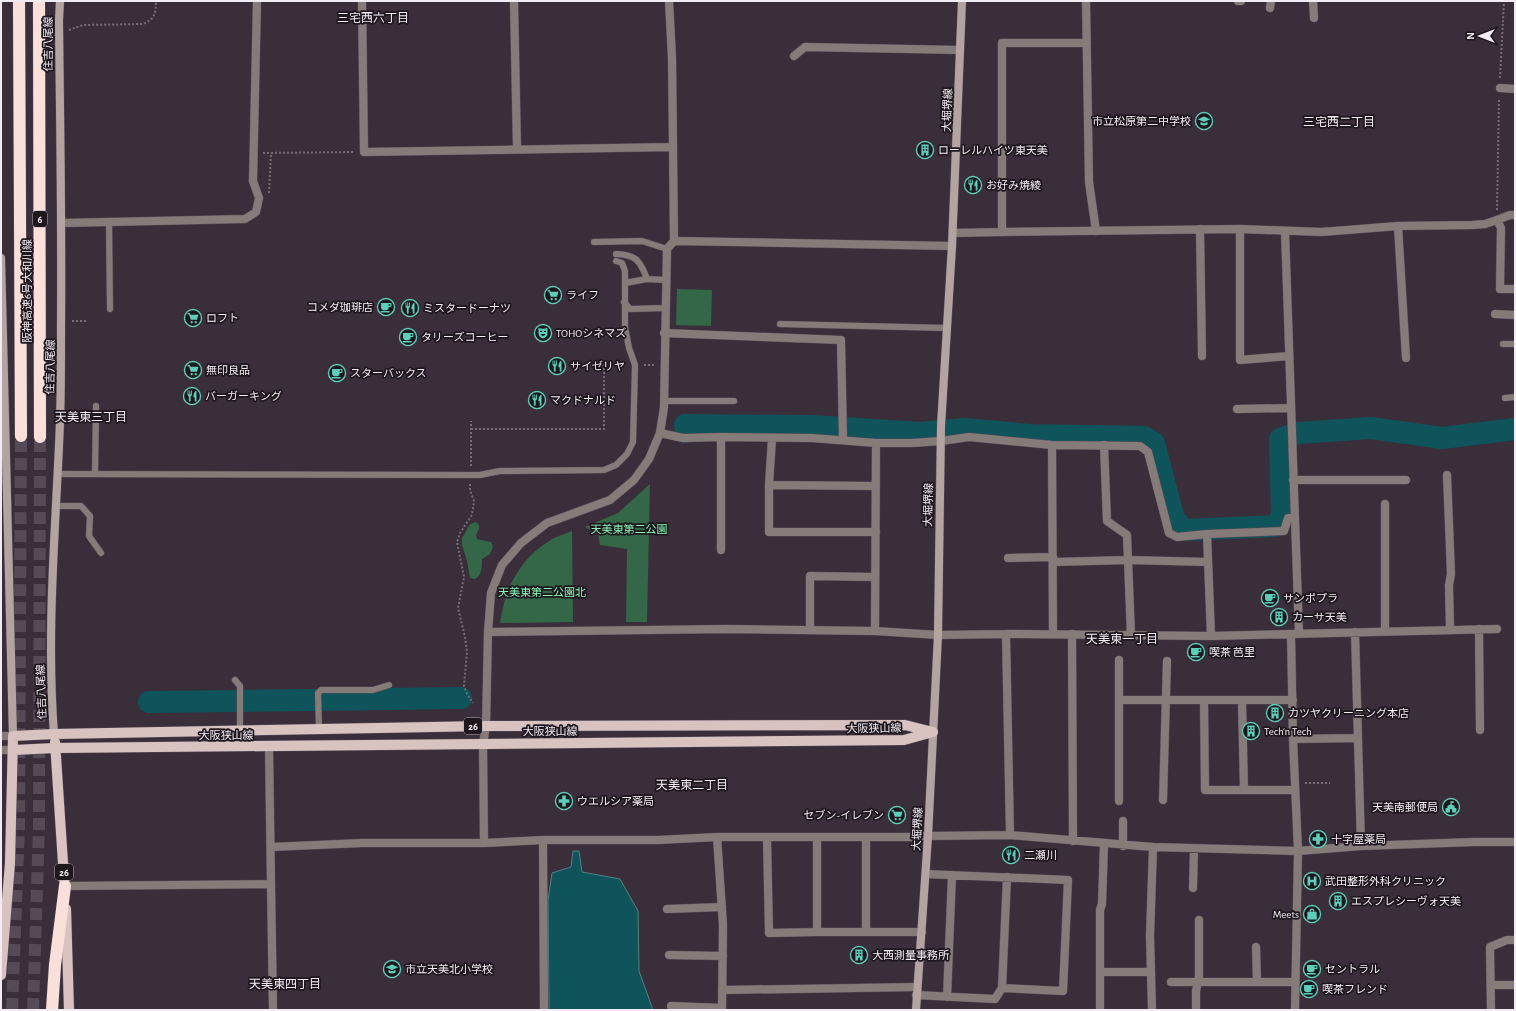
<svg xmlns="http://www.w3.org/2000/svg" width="1516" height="1011" viewBox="0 0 1516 1011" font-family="'Alegreya Sans','Noto Sans JP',sans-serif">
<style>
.green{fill:#346648}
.water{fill:#0f545a;stroke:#538188}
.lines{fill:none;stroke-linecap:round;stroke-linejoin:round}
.river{stroke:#0f545a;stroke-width:22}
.motorway-tunnel{stroke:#564a57;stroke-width:12;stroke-dasharray:12 6;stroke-linecap:butt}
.service-casing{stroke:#584c59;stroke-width:7}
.minor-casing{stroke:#584c59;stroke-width:9}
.tertiary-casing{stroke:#584c59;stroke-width:9}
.secondary-casing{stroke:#584c59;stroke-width:9}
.primary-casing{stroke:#584c59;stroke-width:11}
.motorway-casing{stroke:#584c59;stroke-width:13}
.path{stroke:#776c78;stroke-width:2;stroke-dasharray:2 2;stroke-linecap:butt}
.service{stroke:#857b79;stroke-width:6}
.minor{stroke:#857b79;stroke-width:8}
.tertiary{stroke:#857b79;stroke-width:8}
.secondary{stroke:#b4a4a1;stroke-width:8}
.primary{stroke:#d8c3c0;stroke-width:10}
.motorway{stroke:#f9e0db;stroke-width:12}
.labels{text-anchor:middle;stroke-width:3.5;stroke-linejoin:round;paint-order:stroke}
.shield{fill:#1e181e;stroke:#b3acb4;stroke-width:1}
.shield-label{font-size:10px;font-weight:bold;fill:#f3ebf4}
.street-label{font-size:11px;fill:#f3ebf4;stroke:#1e181e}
.poi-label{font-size:11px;fill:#f3ebf4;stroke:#1e181e;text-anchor:start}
.park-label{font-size:11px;fill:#89f7b5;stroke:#1e181e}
.neighbourhood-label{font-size:12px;fill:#f3ebf4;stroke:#1e181e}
</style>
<rect width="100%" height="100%" fill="#3a2e3b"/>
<!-- green -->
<path class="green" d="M 677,289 L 712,290 L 711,326 L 676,325 Z
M 650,484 L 647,622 L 626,622 L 627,549 L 600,545 L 598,534 L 585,527 L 618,513 Z
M 476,522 L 479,525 L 479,529 L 476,535 L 477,539 L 491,542 L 493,547 L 490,554 L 482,559 C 482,567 482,575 475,579 L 470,578 L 467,561 L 462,545 L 462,538 L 470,524 Z
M 572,531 L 573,622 L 500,623 C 505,588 519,560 549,541 C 556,536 565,534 572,531 Z"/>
<!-- water -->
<path class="water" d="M 573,851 L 579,851 L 582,872 L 620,879 L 638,911 L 639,971 L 653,1010 L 549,1010 L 548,900 L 552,873 L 571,867 Z"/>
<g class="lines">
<!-- river -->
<path class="river" d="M 686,432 L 685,425 L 811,426 L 921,433 L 964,429 L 1030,435 L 1144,437 L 1154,443 L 1174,519 L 1184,530 L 1276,526 L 1282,515 L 1280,439 L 1298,433 L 1371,428 L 1442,438 L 1515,429
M 149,702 L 461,698"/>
<!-- motorway-tunnel -->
<path class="motorway-tunnel" d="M 12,1010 L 19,826 L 21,436
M 33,1010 L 39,827 L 40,437"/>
<!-- service casing -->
<g class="service-casing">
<path id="service" d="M 109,221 L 110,309
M 594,242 L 642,241 L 667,249
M 616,254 C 636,255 640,260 647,279 L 666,280
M 625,283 L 647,279
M 624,302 L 630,309 L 665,308
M 780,324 L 947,328
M 1503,344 L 1515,344
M 1505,398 L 1515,397
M 664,401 L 734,401
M 95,473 L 96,406
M 57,474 L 480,475 L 500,471 L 604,470 L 616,465 L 627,454 L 633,442 L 635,365 L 629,348 L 625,327 L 625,271 L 622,263 L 616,261
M 56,506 L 81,506 L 90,516 L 89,536 L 101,553
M 235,680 L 240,686 L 240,731
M 319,729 L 318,693 L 321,690 L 373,690 L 389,685"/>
</g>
<!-- minor casing -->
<g class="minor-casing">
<path id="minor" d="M 362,1 L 364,152 L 673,147 L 672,58 L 669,1
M 514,1 L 517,149
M 1086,1 L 1089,182 L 1096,231
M 1238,1 L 1241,1
M 1313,1 L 1314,18
M 1270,8 L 1271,1
M 794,56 L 805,47 L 960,50
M 1500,88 L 1515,89
M 673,147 L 674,241
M 253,181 L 257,1
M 1515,215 L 1510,215 L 1497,220 L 1501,228 L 1500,289 L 1515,289
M 1398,226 L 1406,358
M 1200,229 L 1202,356
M 1240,229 L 1240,360 L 1289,356
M 1285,231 L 1299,634
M 953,233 L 1002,232 L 1002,43 L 1087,43
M 1495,314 L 1515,315
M 664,333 L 841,340 L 843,440
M 1237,409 L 1290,408
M 660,433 L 683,438 L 721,437 L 812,438 L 876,443 L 912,443 L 941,441 L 969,437 L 1052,445 L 1140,446 L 1148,452 L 1169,533 L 1177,537 L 1207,534 L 1211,636
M 721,437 L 721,550
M 772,439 L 769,485 L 769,532 L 876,532
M 1052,445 L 1053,634
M 1104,445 L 1107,521 L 1127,535 L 1131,635
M 1447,475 L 1451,574 L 1449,585 L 1450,630
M 1293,480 L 1406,480
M 769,485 L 876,486
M 1207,534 L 1284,531 L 1288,518 L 1295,518
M 1008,558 L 1053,557
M 1053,562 L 1128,560 L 1208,562
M 1479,629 L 1480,730
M 810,630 L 810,576 L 875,577
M 875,631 L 876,443
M 1385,631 L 1385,504
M 488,632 L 726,629 L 875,631 L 938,635 L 1006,634 L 1211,636 L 1497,629
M 1355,632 L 1361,846
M 1006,634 L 1010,835
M 1072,634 L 1073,841
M 1291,634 L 1293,739 L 1298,851 L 1295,1010
M 1119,700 L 1293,700
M 1204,700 L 1205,790 L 1295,790
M 1242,701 L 1244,790
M 1293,739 L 1357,738
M 483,744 L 484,843
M 269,747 L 271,884
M 1163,800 L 1167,661
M 1119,801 L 1119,660
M 817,837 L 817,932 L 866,932
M 866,837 L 866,932 L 922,932
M 767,838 L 769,933 L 817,932
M 543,840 L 544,1010
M 1123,846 L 1123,821
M 271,847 L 362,843 L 484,843 L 543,840 L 658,840 L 717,837 L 910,837 L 928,836 L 1010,835 L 1153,847 L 1298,851 L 1361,846 L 1474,842 L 1515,842
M 926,874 L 1068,880 L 1063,991 L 1002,988
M 65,886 L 271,884 L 273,1010
M 1193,888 L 1194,849
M 667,909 L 722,907
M 1256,947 L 1257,982
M 669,955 L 723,956
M 1100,972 L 1151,972
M 1171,982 L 1295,982
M 1491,985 L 1515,985
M 722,990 L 917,987
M 916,995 L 995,999 L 1002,988 L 1007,877
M 947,997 L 952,875
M 671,1006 L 722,1008 L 723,925 L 717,837
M 1100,1010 L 1100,910 L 1102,904 L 1104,844
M 1152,1010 L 1150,936 L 1153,847
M 1196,1010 L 1196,991 L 1199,976 L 1199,920
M 1491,1010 L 1490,947 L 1507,940 L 1515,940"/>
</g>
<!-- tertiary casing -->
<g class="tertiary-casing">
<path id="tertiary" d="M 62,223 L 245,219 L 256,212 L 259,198 L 253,181
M 1002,232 L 1240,229 L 1321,232 L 1398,226 L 1472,225 L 1485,224 L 1497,220
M 1,736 L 13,736
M 483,744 L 486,726 L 488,632 L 491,593 L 502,565 L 521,543 L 547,523 L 610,500 L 634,480 L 649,459 L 660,433 L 664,407 L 667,249 L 674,241 L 952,246
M 1,750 L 14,750"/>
</g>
<!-- secondary casing -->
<g class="secondary-casing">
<path id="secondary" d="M 1,258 L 13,736
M 54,734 C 46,630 56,526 60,422 C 61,391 61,359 61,328 C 62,225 60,123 59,20 L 60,1
M 916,1010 L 928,836 L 938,635 L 941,426 L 952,246 L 962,1"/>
</g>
<!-- primary casing -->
<g class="primary-casing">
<path id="primary" d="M 55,742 L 65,893
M 14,750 L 55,748 L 904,740 L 933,732
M 66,909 L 69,1010
M 1,975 L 10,863 L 13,736 L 54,734 L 486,726 L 905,725 L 933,732"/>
</g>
<!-- motorway casing -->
<g class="motorway-casing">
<path id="motorway" d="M 19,1 L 21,436
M 39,1 L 40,437
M 52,1010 L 55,965 L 65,886"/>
</g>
<!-- path -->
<path class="path" d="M 69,30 L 83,25 L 143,24 C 155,19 156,13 156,1
M 1500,78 L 1504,1
M 263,153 L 355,152
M 269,193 L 271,153
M 1497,210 L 1499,98
M 72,321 L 88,321
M 594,365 L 626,365
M 644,365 L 655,365
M 471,429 L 604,429 L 604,365
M 471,466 L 471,421
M 470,484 L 470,490 L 474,501 L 472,515 L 460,533 L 457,542 L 464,577 L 458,608 L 465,637 L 467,652 L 464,686 L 467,694 L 473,703
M 1305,783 L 1330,783"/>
<!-- service -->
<use href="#service" class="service"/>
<!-- minor -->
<use href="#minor" class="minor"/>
<!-- tertiary -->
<use href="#tertiary" class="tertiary"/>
<!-- secondary -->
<use href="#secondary" class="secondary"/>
<!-- primary -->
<use href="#primary" class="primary"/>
<!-- motorway -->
<use href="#motorway" class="motorway"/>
</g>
<!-- icons -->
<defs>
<g id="school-ring" transform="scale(0.9)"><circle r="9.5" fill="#1e181e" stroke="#5dceb9" stroke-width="1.5"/><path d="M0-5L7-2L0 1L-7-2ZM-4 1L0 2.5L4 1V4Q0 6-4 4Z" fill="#5dceb9"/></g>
<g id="building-ring" transform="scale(0.9)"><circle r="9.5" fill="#1e181e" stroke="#5dceb9" stroke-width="1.5"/><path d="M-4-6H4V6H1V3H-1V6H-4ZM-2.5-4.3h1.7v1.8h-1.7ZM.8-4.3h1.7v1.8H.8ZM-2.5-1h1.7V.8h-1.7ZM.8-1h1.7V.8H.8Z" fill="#5dceb9"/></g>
<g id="restaurant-ring" transform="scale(0.9)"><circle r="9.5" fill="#1e181e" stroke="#5dceb9" stroke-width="1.5"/><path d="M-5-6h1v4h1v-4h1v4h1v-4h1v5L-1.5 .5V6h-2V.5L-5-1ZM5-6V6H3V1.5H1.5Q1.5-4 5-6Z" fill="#5dceb9"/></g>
<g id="supermarket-ring" transform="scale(0.9)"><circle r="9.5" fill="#1e181e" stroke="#5dceb9" stroke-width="1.5"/><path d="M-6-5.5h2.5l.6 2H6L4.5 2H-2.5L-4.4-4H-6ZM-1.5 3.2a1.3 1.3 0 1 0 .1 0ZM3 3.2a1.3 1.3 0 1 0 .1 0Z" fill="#5dceb9"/></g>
<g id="cafe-ring" transform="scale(0.9)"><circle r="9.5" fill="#1e181e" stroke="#5dceb9" stroke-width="1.5"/><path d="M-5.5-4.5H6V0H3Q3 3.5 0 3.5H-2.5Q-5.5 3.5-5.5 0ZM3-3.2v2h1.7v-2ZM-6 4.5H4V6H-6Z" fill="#5dceb9"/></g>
<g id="theatre-ring" transform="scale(0.9)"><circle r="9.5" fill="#1e181e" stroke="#5dceb9" stroke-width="1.5"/><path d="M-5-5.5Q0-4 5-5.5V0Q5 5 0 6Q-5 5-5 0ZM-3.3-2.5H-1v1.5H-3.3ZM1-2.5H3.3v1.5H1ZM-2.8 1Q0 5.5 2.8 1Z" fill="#5dceb9"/></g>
<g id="pharmacy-ring" transform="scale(0.9)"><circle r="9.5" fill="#1e181e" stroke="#5dceb9" stroke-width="1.5"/><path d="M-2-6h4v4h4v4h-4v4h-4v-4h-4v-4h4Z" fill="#5dceb9"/></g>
<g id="civic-ring" transform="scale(0.9)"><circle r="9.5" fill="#1e181e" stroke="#5dceb9" stroke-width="1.5"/><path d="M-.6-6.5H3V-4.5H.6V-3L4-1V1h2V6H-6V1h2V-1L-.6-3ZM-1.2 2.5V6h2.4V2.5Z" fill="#5dceb9"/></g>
<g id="hospital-ring" transform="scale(0.9)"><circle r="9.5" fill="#1e181e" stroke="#5dceb9" stroke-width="1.5"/><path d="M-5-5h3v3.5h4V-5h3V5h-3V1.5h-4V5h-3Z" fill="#5dceb9"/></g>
<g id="shop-ring" transform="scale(0.9)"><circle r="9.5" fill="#1e181e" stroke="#5dceb9" stroke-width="1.5"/><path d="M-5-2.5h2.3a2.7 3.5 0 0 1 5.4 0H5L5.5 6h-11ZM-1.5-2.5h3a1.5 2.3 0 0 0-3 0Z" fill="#5dceb9"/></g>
</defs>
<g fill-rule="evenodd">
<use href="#school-ring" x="1204" y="121"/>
<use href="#building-ring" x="925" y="150"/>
<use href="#restaurant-ring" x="973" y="185"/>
<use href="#supermarket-ring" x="553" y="295"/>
<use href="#cafe-ring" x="386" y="307"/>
<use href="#restaurant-ring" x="410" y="308"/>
<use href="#supermarket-ring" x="193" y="318"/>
<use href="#theatre-ring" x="543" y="333"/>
<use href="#cafe-ring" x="408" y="337"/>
<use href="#restaurant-ring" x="557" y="366"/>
<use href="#supermarket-ring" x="193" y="370"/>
<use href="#cafe-ring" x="337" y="373"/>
<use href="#restaurant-ring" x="192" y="396"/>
<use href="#restaurant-ring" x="537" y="400"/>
<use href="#cafe-ring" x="1270" y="598"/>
<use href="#building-ring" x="1279" y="617"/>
<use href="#cafe-ring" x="1196" y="652"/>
<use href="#building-ring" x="1275" y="713"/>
<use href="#building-ring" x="1251" y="731"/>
<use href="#pharmacy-ring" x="564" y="801"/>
<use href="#civic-ring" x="1451" y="807"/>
<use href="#supermarket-ring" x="897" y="815"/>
<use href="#pharmacy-ring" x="1318" y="839"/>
<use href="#restaurant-ring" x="1011" y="855"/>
<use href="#hospital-ring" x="1312" y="881"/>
<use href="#building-ring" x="1338" y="901"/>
<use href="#shop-ring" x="1312" y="914"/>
<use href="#building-ring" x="859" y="955"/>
<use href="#school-ring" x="392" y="969"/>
<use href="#cafe-ring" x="1312" y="969"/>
<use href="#cafe-ring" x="1309" y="989"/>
</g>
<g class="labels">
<!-- shield labels -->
<g class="shield">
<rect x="33" y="211" width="14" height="16" rx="3"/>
<rect x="464" y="718" width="18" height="16" rx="3"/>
<rect x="55" y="864" width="18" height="16" rx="3"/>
</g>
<g class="shield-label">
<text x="40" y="223">6</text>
<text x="473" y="730">26</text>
<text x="64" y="876">26</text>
</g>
<!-- street labels -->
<g class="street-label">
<text transform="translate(48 44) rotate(-90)" y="4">住吉八尾線</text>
<text transform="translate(947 110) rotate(-88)" y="4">大堀堺線</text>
<text transform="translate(27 291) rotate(-90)" y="4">阪神高速6号大和川線</text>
<text transform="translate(50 367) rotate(-89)" y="4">住吉八尾線</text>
<text transform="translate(928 505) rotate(-89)" y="4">大堀堺線</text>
<text transform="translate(41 692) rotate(-92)" y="4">住吉八尾線</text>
<text transform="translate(874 728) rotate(-1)" y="4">大阪狭山線</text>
<text x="550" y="735">大阪狭山線</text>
<text x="226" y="739">大阪狭山線</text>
<text transform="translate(917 829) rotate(-87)" y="4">大堀堺線</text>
</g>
<!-- poi labels -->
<g class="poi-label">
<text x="1191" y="125" text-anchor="end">市立松原第二中学校</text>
<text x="938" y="154">ローレルハイツ東天美</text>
<text x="986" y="189">お好み焼綾</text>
<text x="566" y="299">ライフ</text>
<text x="373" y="311" text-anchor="end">コメダ珈琲店</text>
<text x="423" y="312">ミスタードーナツ</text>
<text x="206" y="322">ロフト</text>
<text x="556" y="337">TOHOシネマズ</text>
<text x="421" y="341">タリーズコーヒー</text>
<text x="570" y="370">サイゼリヤ</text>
<text x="206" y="374">無印良品</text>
<text x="350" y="377">スターバックス</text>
<text x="205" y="400">バーガーキング</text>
<text x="550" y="404">マクドナルド</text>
<text x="1283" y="602">サンポプラ</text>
<text x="1292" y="621">カーサ天美</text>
<text x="1209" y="656">喫茶 芭里</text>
<text x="1288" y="717">カツヤクリーニング本店</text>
<text x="1264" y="735">Tech'n Tech</text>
<text x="577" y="805">ウエルシア薬局</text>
<text x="1438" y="811" text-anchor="end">天美南郵便局</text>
<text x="884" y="819" text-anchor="end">セブン-イレブン</text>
<text x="1331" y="843">十字屋薬局</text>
<text x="1024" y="859">二瀬川</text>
<text x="1325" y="885">武田整形外科クリニック</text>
<text x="1351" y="905">エスプレシーヴォ天美</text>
<text x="1299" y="918" text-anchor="end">Meets</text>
<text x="872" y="959">大西測量事務所</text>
<text x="405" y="973">市立天美北小学校</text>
<text x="1325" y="973">セントラル</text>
<text x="1322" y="993">喫茶フレンド</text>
</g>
<!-- park labels -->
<g class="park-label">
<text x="629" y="533">天美東第二公園</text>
<text x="542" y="596">天美東第二公園北</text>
</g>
<!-- neighbourhood labels -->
<g class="neighbourhood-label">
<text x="373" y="22">三宅西六丁目</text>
<text x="1339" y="126">三宅西二丁目</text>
<text x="91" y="421">天美東三丁目</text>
<text x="1122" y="643">天美東一丁目</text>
<text x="692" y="789">天美東二丁目</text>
<text x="285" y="988">天美東四丁目</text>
</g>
</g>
<!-- border -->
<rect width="1516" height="1011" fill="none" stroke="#f3ebf4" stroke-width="4"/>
<!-- north arrow -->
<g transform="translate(1480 36) rotate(270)" stroke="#1e181e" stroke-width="3" paint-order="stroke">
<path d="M0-3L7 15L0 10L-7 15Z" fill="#f3ebf4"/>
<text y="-6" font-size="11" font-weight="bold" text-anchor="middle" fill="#f3ebf4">N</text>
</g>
</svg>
